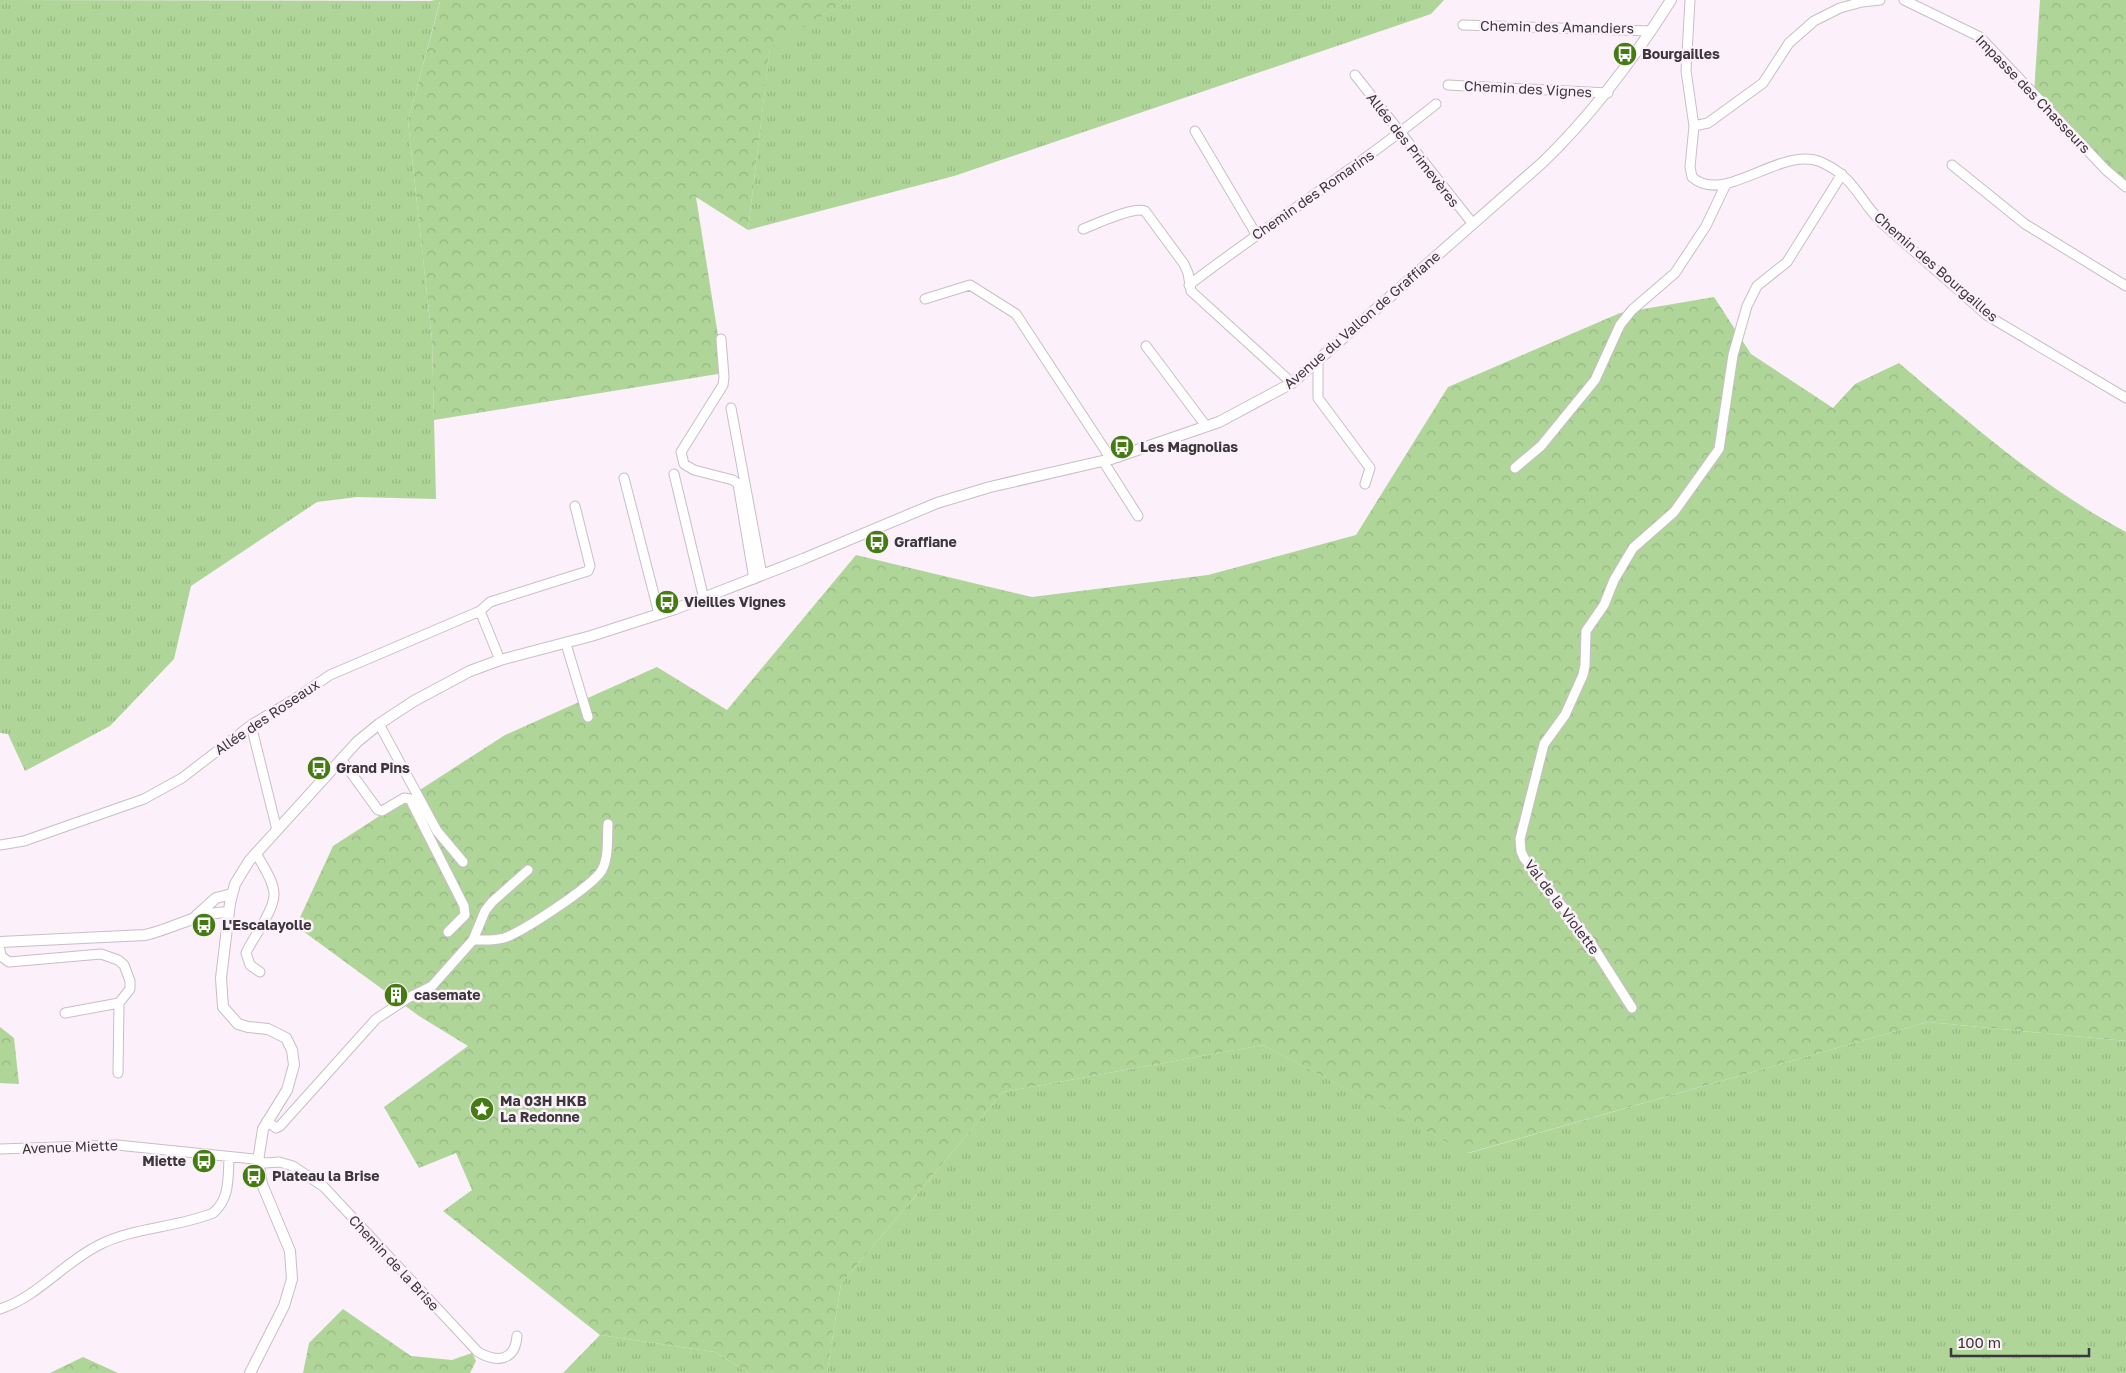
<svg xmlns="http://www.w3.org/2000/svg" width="2126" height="1373" viewBox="0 0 2126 1373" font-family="'Golos Text',sans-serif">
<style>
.grass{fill:url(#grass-tufts)}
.forest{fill:url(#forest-crowns)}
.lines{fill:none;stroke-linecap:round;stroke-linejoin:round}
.minor-casing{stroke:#c9bec7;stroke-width:11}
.tertiary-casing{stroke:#c9bec7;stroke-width:12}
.minor{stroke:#fff;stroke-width:9}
.tertiary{stroke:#fff;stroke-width:10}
.labels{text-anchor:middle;stroke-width:5;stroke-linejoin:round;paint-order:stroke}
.street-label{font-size:14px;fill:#3b373b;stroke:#fcf0fa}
.poi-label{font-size:14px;font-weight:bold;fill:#3b373b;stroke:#fcf0fa;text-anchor:start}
</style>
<defs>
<pattern id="grass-tufts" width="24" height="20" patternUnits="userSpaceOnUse" patternTransform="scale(1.25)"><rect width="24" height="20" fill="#afd598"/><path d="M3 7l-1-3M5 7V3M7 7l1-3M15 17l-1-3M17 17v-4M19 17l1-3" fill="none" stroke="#97b784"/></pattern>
<pattern id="forest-crowns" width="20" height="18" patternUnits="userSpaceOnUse" patternTransform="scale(1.25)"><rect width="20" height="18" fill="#afd598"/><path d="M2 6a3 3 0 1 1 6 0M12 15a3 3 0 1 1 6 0" fill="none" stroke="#97b784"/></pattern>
</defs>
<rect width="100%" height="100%" fill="#fcf0fa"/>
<!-- grass -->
<path class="grass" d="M 0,0 L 440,1 L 408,121 L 432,340 L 436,499 L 357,497 L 317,502 L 191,586 L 174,659 L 110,726 L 25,771 L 8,734 L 0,733 Z
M 848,0 L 1444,0 L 1431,14 L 954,176 L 748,230 L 770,47 Z
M 1928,1022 L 2126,1041 L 2126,1373 L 827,1373 L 841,1284 L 1003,1092 L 1263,1045 L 1469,1153 Z
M 600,1335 L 715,1352 L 749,1373 L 563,1373 Z"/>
<!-- forest -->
<path class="forest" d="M 430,0 L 848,0 L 770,48 L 748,230 L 696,197 L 724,373 L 434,420 L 432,340 L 408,121 L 440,2 Z
M 2040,0 L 2126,0 L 2126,183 L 2034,94 Z
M 1714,297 L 1751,354 L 1833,408 L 1855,384 L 1899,363 C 1972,425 2042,487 2126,532 L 2126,1041 L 1928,1022 L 1468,1153 L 1263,1045 L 1003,1092 L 841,1284 L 827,1373 L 749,1373 L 715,1352 L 600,1335 L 443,1211 L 472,1190 L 456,1153 L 419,1168 L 384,1107 L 468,1046 L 419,1016 L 296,926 L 333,846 L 505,735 L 657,667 L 727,710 L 856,555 L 1032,597 L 1208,575 L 1356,535 L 1448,387 L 1620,313 Z
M 0,1027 L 14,1038 L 19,1084 L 0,1083 Z
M 343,1309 L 411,1356 L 452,1360 L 472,1353 L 476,1361 L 470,1373 L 303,1373 L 309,1343 Z
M 83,1357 L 118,1373 L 50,1373 Z"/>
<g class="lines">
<!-- minor casing -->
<g class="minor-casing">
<path id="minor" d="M 1690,0 L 1686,71 L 1694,126 L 1690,167 L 1692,177 C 1725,207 1782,143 1823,163 C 1855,178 1859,200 1882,223 L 1988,316 L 2126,398
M 1904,0 L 1980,37 L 2106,170 L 2126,187
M 1463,25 L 1651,31
M 1355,75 L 1473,224
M 1448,85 L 1608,93
M 1694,126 L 1708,123 L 1763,83 L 1789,43 L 1814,21 L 1840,8 L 1862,2 L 1880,0
M 1195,131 L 1256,234
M 1952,165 L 2025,224 L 2126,286
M 1083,229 C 1096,224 1134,206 1145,211 L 1184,264 L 1188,273 L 1191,291 L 1292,383
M 1189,285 C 1270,223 1357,168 1436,104
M 925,299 L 970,285 L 1016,314 L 1111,459
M 721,339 L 724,377 L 723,385 L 681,452 L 684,464 L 694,470 L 733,480 L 738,484 L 754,579
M 1146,346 L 1206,426
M 1318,360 L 1318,398 L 1370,468 L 1365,484
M 731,408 L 762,575
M 1103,461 L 1138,516
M 1515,468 L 1541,446 L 1595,380 L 1620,325 L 1632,310 L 1675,273 L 1706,226 L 1726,184
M 674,474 L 704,599
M 624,478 L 659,614
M 480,611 L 500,660
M 566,644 L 588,717
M 379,724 L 437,831 L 463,862
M 251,725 L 277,830
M 341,759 L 378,810 L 382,811 L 404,798 L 410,799 L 464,906 L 465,915 L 448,932
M 0,845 L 24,841 L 144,799 L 182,778 L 251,725 L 293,700 L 330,675 L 480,611 L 490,602 L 588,571 L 590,566 L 575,506
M 256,853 C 262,865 273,879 274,893 C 275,910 253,937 246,953 L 250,965 L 260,972
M 473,940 C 484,940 493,941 504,938 C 522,932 593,886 602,870 C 609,857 607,838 608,824
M 0,950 L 1,956 L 9,962 L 101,954 L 118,960 L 124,965 L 130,981 L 130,989 L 119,1003 L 65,1013
M 1632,1008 L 1589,940 L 1524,858 L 1521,851 L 1520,839 L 1544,744 L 1565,715 L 1583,675 L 1585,665 L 1586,631 L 1604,605 L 1614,580 L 1633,548 L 1674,512 L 1719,449 L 1733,355 L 1747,306 L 1757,286 L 1787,262 L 1842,174
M 118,1073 L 119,1003
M 267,1121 L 276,1128 L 280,1126 L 376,1019 L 408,998 L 432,986 L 473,940 L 485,911 L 492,902 L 528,870
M 0,1149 L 117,1145 L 254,1159 L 265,1163 L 279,1162 L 293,1166 L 324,1187 L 478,1352 C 497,1363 515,1361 517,1336
M 0,1309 C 39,1296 63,1263 99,1245 C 134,1227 176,1228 213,1213 C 230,1199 228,1178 229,1157"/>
</g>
<!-- tertiary casing -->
<g class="tertiary-casing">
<path id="tertiary" d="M 196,916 L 216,898 L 232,894
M 0,942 L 145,935 C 170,930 206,909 229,913
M 250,1373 L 284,1306 L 292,1279 L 290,1251 L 262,1184 L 258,1161 L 263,1129 L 287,1090 L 294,1065 L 292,1050 L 286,1038 L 268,1029 L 248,1027 L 238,1024 L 223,1007 L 221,978 L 230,903 L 235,884 L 249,861 L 357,742 L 379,724 L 414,701 L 470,671 L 500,660 L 591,636 L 675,609 L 803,559 L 937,503 L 990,487 L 1111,459 L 1219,422 L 1292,383 L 1542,163 C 1593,114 1633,60 1671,0"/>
</g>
<!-- minor -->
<use href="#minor" class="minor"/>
<!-- tertiary -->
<use href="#tertiary" class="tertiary"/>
</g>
<!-- icons -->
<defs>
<g id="bus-disc" transform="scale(1.25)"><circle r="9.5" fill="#457c12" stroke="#fcf0fa"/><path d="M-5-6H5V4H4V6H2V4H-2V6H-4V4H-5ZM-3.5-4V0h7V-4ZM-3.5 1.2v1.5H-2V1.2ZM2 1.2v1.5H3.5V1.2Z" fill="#fff"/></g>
<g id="building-disc" transform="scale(1.25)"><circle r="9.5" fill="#457c12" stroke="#fcf0fa"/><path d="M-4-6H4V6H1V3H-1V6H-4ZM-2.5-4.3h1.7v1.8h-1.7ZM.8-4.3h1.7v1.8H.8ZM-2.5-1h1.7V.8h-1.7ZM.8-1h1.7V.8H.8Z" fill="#fff"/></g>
<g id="sight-disc" transform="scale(1.25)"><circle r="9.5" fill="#457c12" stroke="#fcf0fa"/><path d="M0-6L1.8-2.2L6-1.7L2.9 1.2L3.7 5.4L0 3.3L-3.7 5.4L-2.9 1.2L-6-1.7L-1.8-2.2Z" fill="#fff"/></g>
</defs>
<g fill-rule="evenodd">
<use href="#bus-disc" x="1625" y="54"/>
<use href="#bus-disc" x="1122" y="447"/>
<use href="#bus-disc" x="877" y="542"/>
<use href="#bus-disc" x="667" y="602"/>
<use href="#bus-disc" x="319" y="768"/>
<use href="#bus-disc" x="204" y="925"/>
<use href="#building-disc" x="396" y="995"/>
<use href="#sight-disc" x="482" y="1109"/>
<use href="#bus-disc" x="204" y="1161"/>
<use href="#bus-disc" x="254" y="1176"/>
</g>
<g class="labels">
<!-- street labels -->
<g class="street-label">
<text transform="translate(1557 27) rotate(1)" y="5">Chemin des Amandiers</text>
<text transform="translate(1528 89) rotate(3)" y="5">Chemin des Vignes</text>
<text transform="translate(2033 94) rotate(46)" y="5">Impasse des Chasseurs</text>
<text transform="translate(1413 150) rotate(52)" y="5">Allée des Primevères</text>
<text transform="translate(1313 195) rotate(-35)" y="5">Chemin des Romarins</text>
<text transform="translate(1936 267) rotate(41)" y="5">Chemin des Bourgailles</text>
<text transform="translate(1362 320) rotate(-41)" y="5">Avenue du Vallon de Graffiane</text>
<text transform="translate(267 717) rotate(-34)" y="5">Allée des Roseaux</text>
<text transform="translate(1562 907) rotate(53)" y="5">Val de la Violette</text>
<text transform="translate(70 1147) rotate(-2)" y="5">Avenue Miette</text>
<text transform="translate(394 1263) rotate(47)" y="5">Chemin de la Brise</text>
</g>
<!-- poi labels -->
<g class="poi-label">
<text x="1642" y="59">Bourgailles</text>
<text x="1140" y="452">Les Magnolias</text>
<text x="894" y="547">Graffiane</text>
<text x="684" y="607">Vieilles Vignes</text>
<text x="336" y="773">Grand Pins</text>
<text x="222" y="930">L'Escalayolle</text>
<text x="414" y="1000">casemate</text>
<text x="500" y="1106">Ma 03H HKB<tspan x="500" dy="16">La Redonne</tspan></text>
<text x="186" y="1166" text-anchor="end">Miette</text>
<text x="272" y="1181">Plateau la Brise</text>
</g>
</g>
<!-- scale -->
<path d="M1951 1348v8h138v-8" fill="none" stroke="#3b373b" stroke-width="2.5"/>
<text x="1958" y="1348" font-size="15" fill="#3b373b" stroke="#fcf0fa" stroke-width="4" paint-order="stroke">100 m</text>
</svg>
